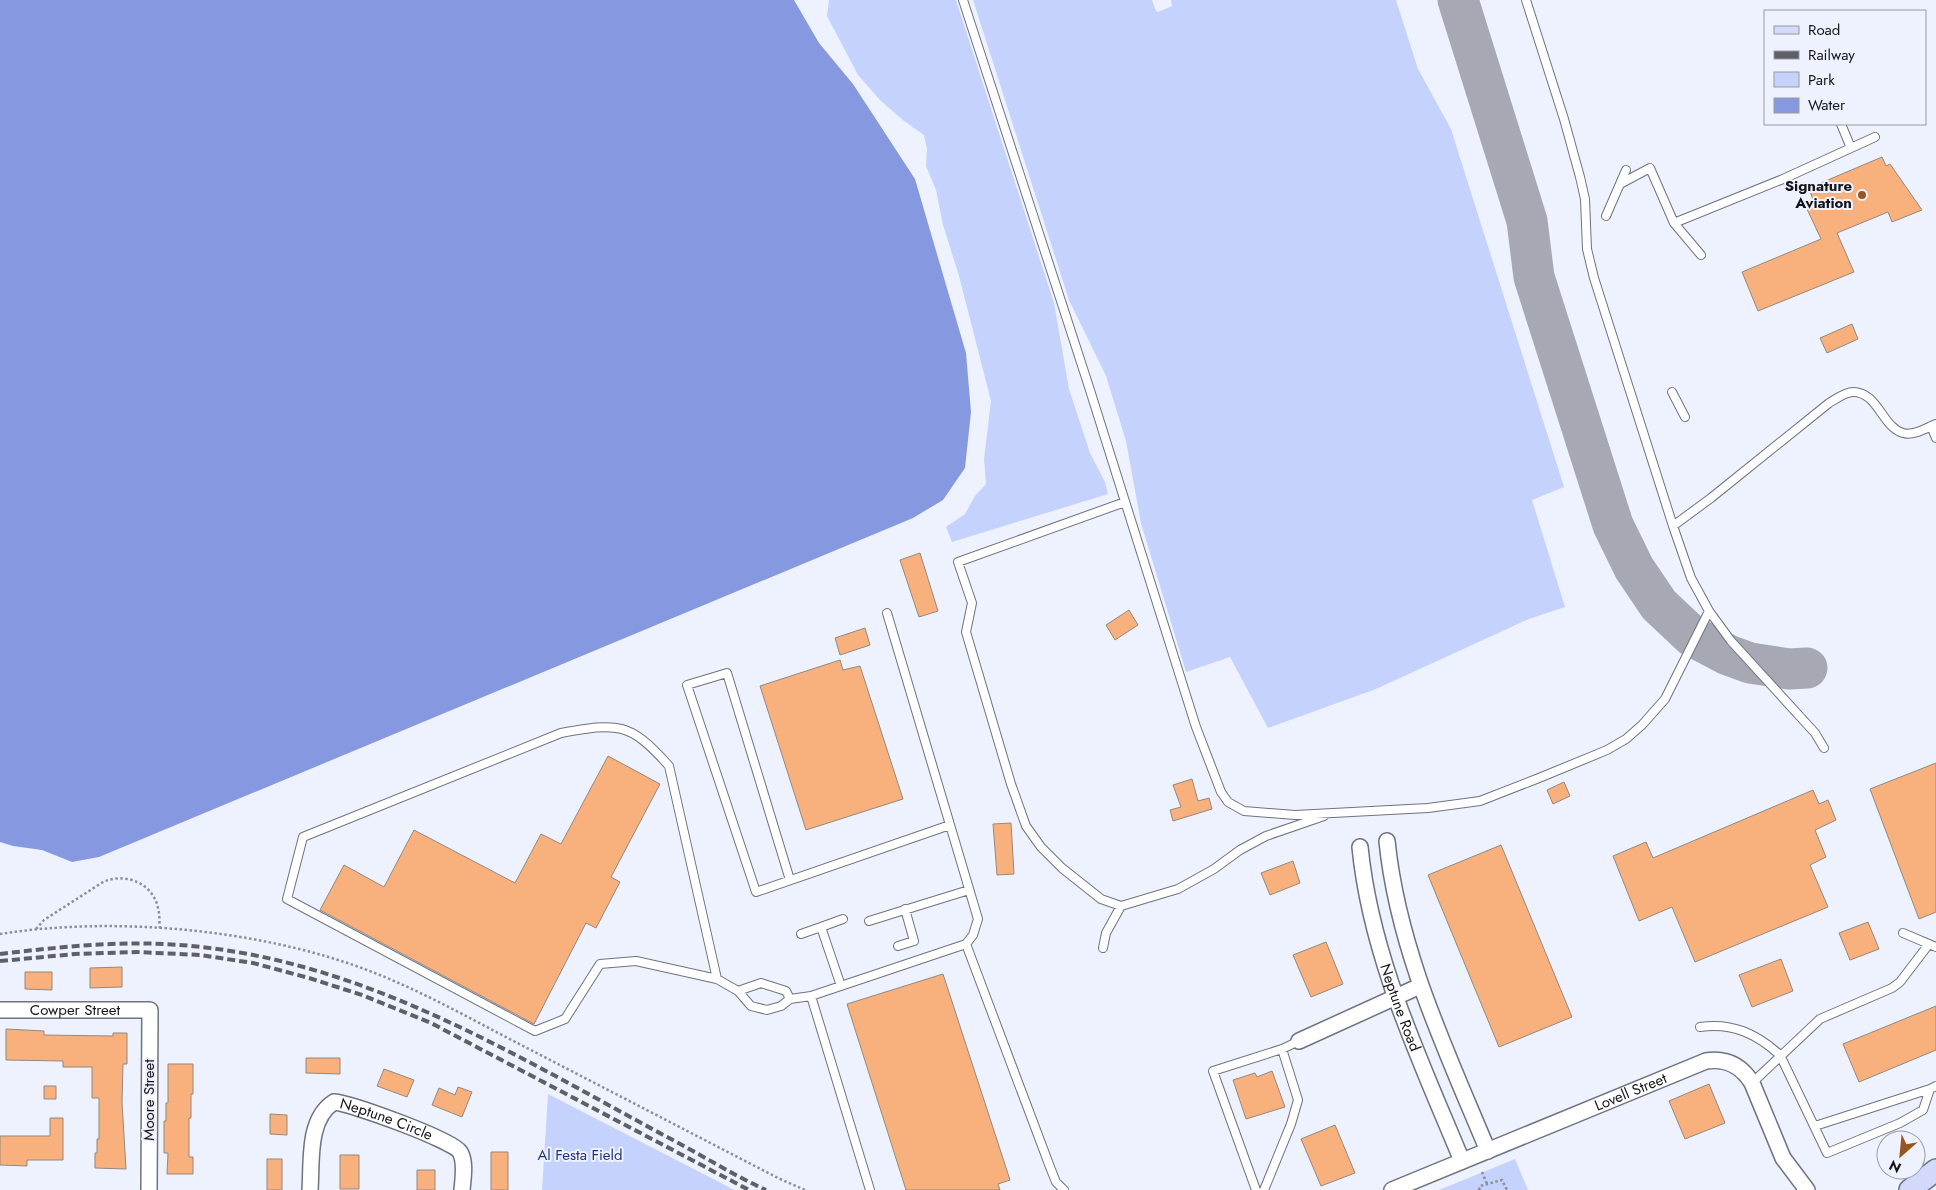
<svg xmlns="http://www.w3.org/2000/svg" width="1936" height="1190" viewBox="0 0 1936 1190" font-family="Jost,sans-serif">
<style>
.green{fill:#c5d2fd}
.water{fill:#8699e0}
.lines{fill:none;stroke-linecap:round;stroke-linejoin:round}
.taxiway{stroke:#a6a9b3;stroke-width:41}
.building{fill:#f8b17d;stroke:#938880}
.service-casing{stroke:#6f737e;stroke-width:10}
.minor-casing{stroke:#6f737e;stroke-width:18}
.secondary-casing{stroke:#6f737e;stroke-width:24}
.path{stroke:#8c8e97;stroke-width:2.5;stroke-dasharray:2.5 2.5;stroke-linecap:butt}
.service{stroke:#fff;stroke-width:8}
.minor{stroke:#fff;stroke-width:15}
.secondary{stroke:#d3d9fa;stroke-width:21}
.rail{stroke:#5e6067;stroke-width:4;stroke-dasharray:8 4;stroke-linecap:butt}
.poi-dot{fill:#95561f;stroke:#eef2ff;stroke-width:2}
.labels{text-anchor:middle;stroke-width:4;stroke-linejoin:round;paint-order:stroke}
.poi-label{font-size:15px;font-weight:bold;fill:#141519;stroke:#eef2ff;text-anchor:end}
.street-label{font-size:15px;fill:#141519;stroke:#eef2ff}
.park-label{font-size:15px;fill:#263082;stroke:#eef2ff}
</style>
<rect width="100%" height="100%" fill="#eef2ff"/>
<!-- green -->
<path class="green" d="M 829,0 L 956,0 L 1054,303 L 1069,389 L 1090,453 L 1105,482 L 1108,494 L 952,542 L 946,527 L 965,514 L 975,496 L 986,484 L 984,459 L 991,401 L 959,276 L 943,225 L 936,190 L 926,166 L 927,149 L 924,135 L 904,121 L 881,101 L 858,75 L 827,16 Z
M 973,0 L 1152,0 L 1156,11 L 1158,12 L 1172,6 L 1171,0 L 1396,0 L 1418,69 L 1451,129 L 1564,487 L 1532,500 L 1565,607 L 1529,619 L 1376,689 L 1268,728 L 1230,657 L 1186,672 L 1141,523 L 1126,441 L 1106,376 L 1069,300 Z
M 548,1094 L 721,1183 L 734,1190 L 542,1190 Z
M 1515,1159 L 1528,1190 L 1439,1190 Z"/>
<!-- water -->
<path class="water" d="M 0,0 L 794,0 L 819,43 L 853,84 L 915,179 L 966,353 L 971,412 L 965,468 L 943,500 L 913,518 L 99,857 L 72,862 L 42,850 L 13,846 L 0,842 Z"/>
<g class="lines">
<!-- taxiway -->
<path class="taxiway" d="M 1458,0 L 1527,221 L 1534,277 L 1613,525 L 1634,568 L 1659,605 L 1692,636 L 1728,655 L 1750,663 L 1789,669 L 1807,668"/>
</g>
<!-- building -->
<path class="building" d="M 1882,157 L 1886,166 L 1890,164 L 1922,210 L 1892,222 L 1888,212 L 1837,233 L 1854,272 L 1758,311 L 1742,272 L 1821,239 L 1806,207 L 1814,203 L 1809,188 Z
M 1852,324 L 1858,339 L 1827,353 L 1820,338 Z
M 920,553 L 938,611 L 919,617 L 900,560 Z
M 1129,610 L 1138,625 L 1115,640 L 1106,625 Z
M 865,628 L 870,645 L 840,655 L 835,638 Z
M 840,660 L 843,670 L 860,666 L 903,799 L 806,830 L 760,686 Z
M 608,756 L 660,784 L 611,877 L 620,882 L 596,928 L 586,923 L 534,1024 L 320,910 L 344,865 L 384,887 L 414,830 L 515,883 L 541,834 L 561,844 Z
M 1936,763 L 1936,912 L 1919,919 L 1870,789 Z
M 1192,779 L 1198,801 L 1209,798 L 1212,809 L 1173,821 L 1170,810 L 1181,807 L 1173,785 Z
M 1564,782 L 1570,796 L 1553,804 L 1547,790 Z
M 1813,790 L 1819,804 L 1828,800 L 1836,820 L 1815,830 L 1826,857 L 1810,865 L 1828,907 L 1695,962 L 1672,907 L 1639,921 L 1613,856 L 1646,842 L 1653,858 Z
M 1011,823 L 1014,874 L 997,875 L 993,824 Z
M 1501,845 L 1572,1017 L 1499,1047 L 1428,875 Z
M 1293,861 L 1300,883 L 1270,895 L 1261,873 Z
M 1868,922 L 1879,949 L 1850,960 L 1839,933 Z
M 1326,942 L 1343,984 L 1311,997 L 1293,955 Z
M 1781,959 L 1793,991 L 1752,1007 L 1739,975 Z
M 122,967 L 122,987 L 90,988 L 90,968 Z
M 25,972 L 52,972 L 52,990 L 25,989 Z
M 943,974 L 1010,1180 L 998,1184 L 1000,1190 L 906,1190 L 847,1004 Z
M 1936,1006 L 1936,1050 L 1859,1082 L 1843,1044 Z
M 6,1029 L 44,1031 L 44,1035 L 113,1036 L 113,1033 L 127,1033 L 127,1064 L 123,1064 L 122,1102 L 126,1169 L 95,1168 L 95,1153 L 97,1153 L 97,1139 L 99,1139 L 99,1098 L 92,1098 L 92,1067 L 63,1067 L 63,1061 L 6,1060 Z
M 306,1058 L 340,1058 L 340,1074 L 306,1073 Z
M 168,1064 L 193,1064 L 193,1094 L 191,1094 L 191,1118 L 189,1118 L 189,1157 L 193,1157 L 193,1174 L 167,1174 L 168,1153 L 164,1153 L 164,1121 L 166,1121 L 166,1103 L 168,1103 Z
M 384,1069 L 414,1080 L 407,1097 L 377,1086 Z
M 1272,1071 L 1285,1107 L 1246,1119 L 1233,1080 L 1255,1073 L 1257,1077 Z
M 1709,1084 L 1725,1123 L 1685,1139 L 1669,1101 Z
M 44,1086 L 56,1086 L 56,1099 L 44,1099 Z
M 458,1087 L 472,1092 L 462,1117 L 432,1105 L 439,1088 L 455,1095 Z
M 270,1114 L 287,1115 L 287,1135 L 270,1134 Z
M 50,1118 L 63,1118 L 63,1160 L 27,1160 L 27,1166 L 0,1165 L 0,1136 L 50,1136 Z
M 1335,1125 L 1355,1173 L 1321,1186 L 1301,1139 Z
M 491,1152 L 508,1152 L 508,1190 L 491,1190 Z
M 340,1155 L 359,1155 L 359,1189 L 340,1189 Z
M 267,1159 L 282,1159 L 282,1190 L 267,1190 Z
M 417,1170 L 435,1170 L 435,1190 L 417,1190 Z"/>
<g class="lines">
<!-- service casing -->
<g class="service-casing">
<path id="service" d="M 963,0 L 1089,387 L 1196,727 L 1221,792 L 1228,802 L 1244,811 L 1295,815 L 1428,808 L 1480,801 L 1539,778 L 1607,750 L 1626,739 L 1642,725 L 1665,699 L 1709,611
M 1526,0 L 1564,119 L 1580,177 L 1585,199 L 1587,249 L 1594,278 L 1673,526 L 1691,578 L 1709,611 L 1731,641 L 1815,733 L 1824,748
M 1851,148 L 1875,137
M 1620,184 L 1650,168 L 1674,223 L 1783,179 L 1851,148 L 1841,124
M 1606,216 L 1626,170
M 1674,223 L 1701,255
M 1672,392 L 1685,417
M 1931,426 L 1936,438
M 1125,502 L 958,562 L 972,603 L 966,632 L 1011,784 L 1026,826 L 1041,847 L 1062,868 L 1101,899 L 1121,906 L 1178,889 L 1214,869 L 1240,850 L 1266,836 L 1324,816
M 1673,526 L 1711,498 L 1829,403 C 1836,399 1845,392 1853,392 C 1878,392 1882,427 1903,433 C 1914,436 1926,428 1936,424
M 790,880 L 727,673 L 687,685 L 756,892 L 950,825
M 869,921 L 969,890
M 1903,933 L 1936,947
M 801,934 L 821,927
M 966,944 L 1050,1167 L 1056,1182 L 1064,1190
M 898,946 L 914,941 L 905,909
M 1103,948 L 1106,933 L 1121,906
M 717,979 L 669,766 C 629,721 618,723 561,733 L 303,837 L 287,899 L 535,1031 L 565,1019 L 600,964 L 636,961 L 717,979 L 738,991 L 751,1006 L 767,1010 L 781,1006 L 790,999 L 811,996 L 966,944 L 973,935 L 978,919 L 887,613
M 841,986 L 821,927 L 843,919
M 738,991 L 761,983 L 786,991 L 790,999
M 811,996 L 870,1190
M 1700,1027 C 1732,1022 1757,1034 1780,1055 L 1827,1153 L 1900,1123 L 1923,1110 L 1930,1089 L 1936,1086
M 1752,1083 L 1820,1019 L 1892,988 L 1900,982 L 1929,944
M 1815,1126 L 1930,1089
M 1256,1190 L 1213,1071 L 1282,1049 L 1299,1041
M 1264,1190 L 1291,1124 L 1298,1100 L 1282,1049"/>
</g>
<!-- minor casing -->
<g class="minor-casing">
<g id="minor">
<path d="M 1387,841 C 1398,950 1446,1050 1488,1151"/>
<path id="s1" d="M 1360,847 C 1371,958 1420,1059 1462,1161"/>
<path id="s2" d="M 0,1010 L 150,1010 L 149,1190"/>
<path d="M 1299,1041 L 1420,986"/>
<path id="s3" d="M 310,1190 C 312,1162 307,1119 334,1102 C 350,1103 453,1140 460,1152 C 466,1162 463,1178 462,1190"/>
<path id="s4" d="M 1392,1190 L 1706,1061 C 1726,1058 1741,1065 1752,1083 L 1783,1158 L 1807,1190"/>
</g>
</g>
<!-- secondary casing -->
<g class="secondary-casing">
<path id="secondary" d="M 1910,1190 L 1936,1170"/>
</g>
<!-- path -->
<path class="path" d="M 36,929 L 44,920 L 103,882 C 125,872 153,883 158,908 C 160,915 159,922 160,928
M 0,934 C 114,916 259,929 367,970 C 423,991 476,1022 529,1049 C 612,1092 695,1135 778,1178 L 805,1190
M 1482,1172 L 1487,1184
M 1479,1190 L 1480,1186 L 1502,1180 L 1507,1190"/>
<!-- service -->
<use href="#service" class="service"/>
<!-- minor -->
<use href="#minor" class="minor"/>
<!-- secondary -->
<use href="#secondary" class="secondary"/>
<!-- rail -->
<path class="rail" d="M 0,954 C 67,946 134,939 201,947 C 377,966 530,1064 682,1145 C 710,1160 737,1177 766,1190
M 0,961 L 75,954 L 137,952 L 200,955 L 253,963 L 309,978 L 362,995 L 431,1023 L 749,1190"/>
</g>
<!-- markers -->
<circle class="poi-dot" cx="1862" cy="195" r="5"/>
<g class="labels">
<!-- poi labels -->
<g class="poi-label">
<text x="1852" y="191">Signature<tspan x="1852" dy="17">Aviation</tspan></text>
</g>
<!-- street labels -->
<g class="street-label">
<text dy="5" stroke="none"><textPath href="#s1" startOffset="166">Neptune Road</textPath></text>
<text dy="5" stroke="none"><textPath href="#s2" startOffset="75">Cowper Street</textPath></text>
<text dy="5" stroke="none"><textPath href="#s4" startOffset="258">Lovell Street</textPath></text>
<text transform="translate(149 1100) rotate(-90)" y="5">Moore Street</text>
<text dy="5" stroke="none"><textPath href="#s3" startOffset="150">Neptune Circle</textPath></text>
</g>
<!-- park labels -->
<g class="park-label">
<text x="580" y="1160">Al Festa Field</text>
</g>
</g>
<!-- legend -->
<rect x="1764" y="10" width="162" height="115" fill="#eef2ff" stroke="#979aa3"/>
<rect x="1774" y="26" width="25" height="8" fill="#d3d9fa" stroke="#979aa3"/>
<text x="1808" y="35" font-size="15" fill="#141519">Road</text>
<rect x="1774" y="51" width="25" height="8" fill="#5e6067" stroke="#979aa3"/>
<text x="1808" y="60" font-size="15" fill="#141519">Railway</text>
<rect x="1774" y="72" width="25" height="15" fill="#c5d2fd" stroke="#979aa3"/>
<text x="1808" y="85" font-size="15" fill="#141519">Park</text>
<rect x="1774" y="98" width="25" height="15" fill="#8699e0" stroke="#979aa3"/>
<text x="1808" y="110" font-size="15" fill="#141519">Water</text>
<!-- north arrow -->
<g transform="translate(1901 1155) rotate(207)"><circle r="24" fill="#eef2ff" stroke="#979aa3"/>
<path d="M0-4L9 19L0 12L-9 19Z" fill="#95561f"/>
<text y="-8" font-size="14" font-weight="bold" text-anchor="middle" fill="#141519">N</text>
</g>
</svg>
